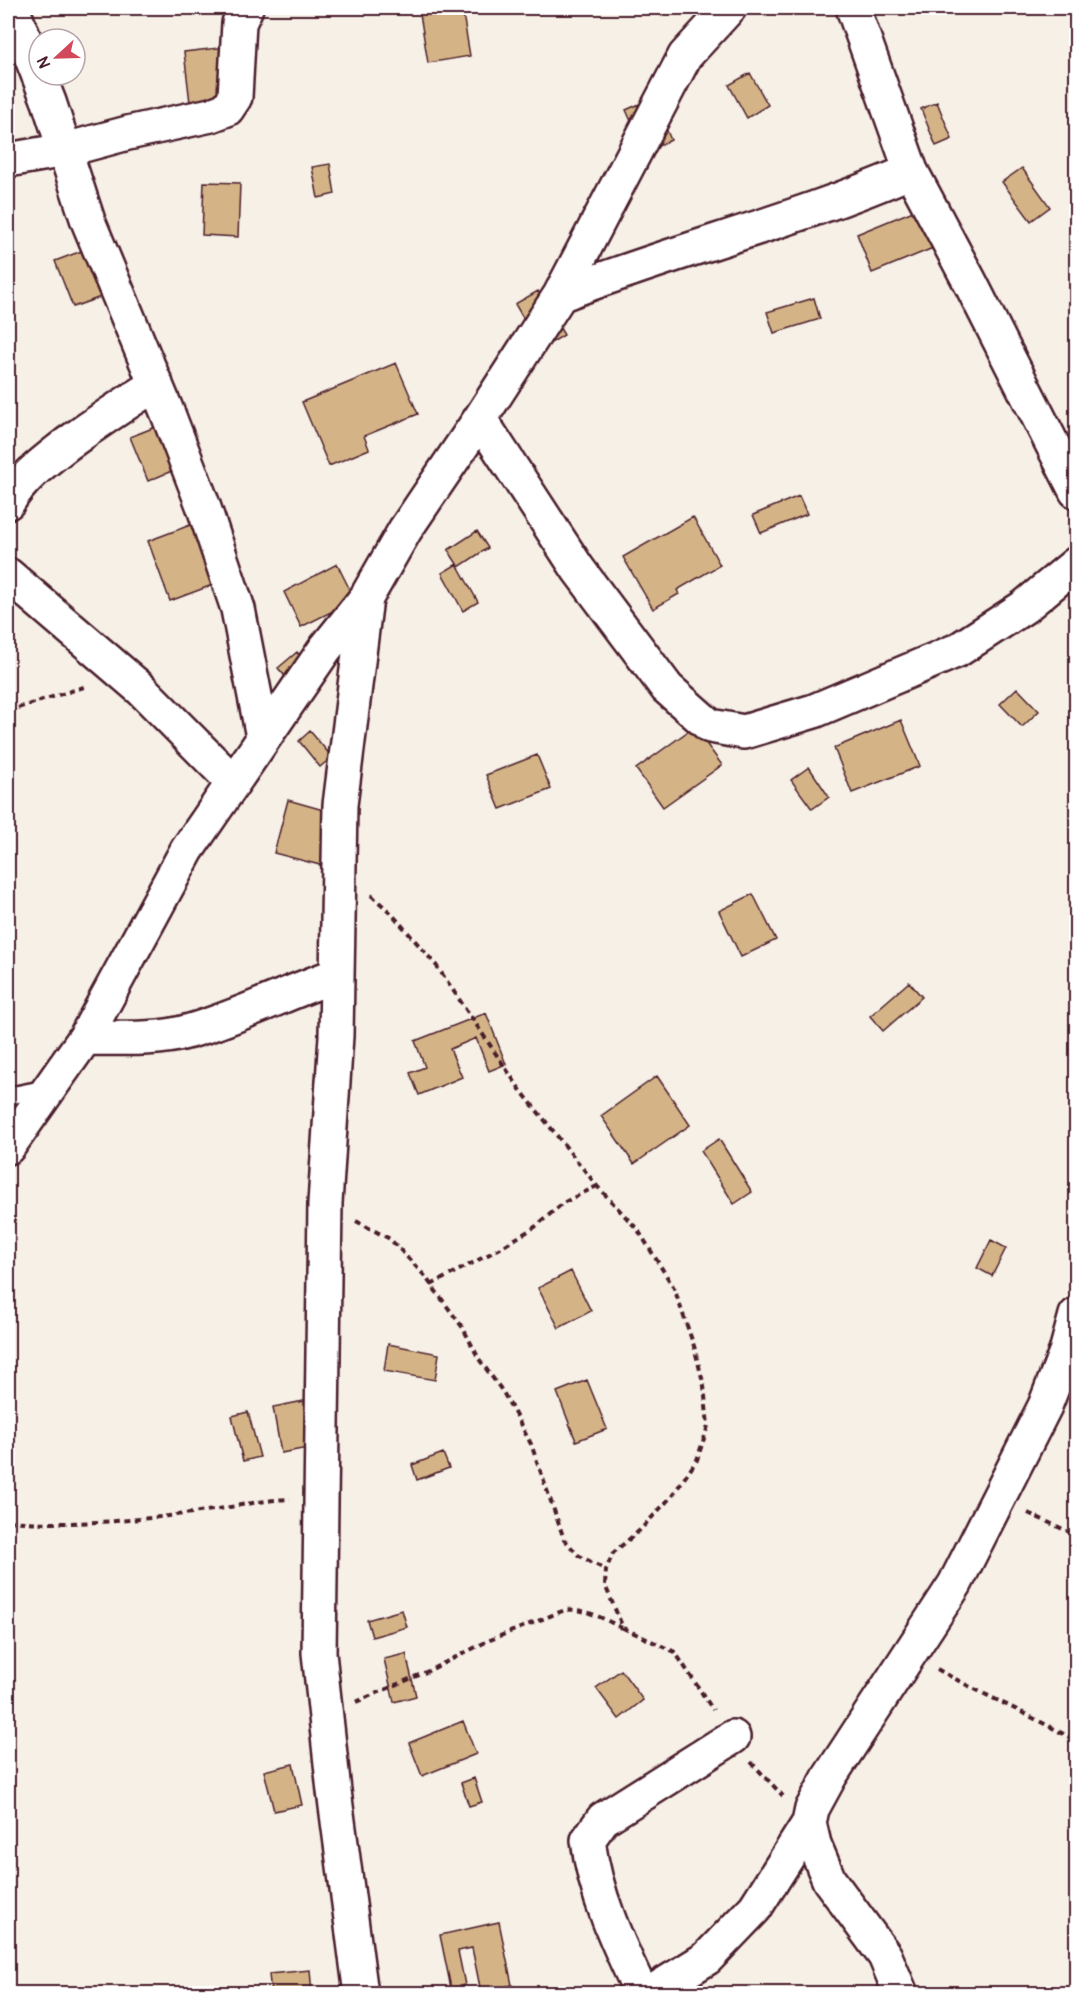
<svg xmlns="http://www.w3.org/2000/svg" width="1084" height="2001" viewBox="0 0 1084 2001" font-family="Pangolin,sans-serif">
<style>
.building{fill:#d4b487;stroke:#4a1f2b;stroke-width:1.5}
.lines{fill:none;stroke-linecap:round;stroke-linejoin:round}
.service-casing{stroke:#4a1f2b;stroke-width:21}
.minor-casing{stroke:#4a1f2b;stroke-width:38}
.path{stroke:#4a1f2b;stroke-width:4;stroke-dasharray:6 4.5;stroke-linecap:butt}
.service{stroke:#fff;stroke-width:16}
.minor{stroke:#fff;stroke-width:33}
</style>
<rect width="100%" height="100%" fill="#f6f0e7"/>
<filter id="ink" filterUnits="userSpaceOnUse"><feTurbulence type="fractalNoise" baseFrequency=".0167" numOctaves="2"/><feDisplacementMap in="SourceGraphic" scale="12" xChannelSelector="R" yChannelSelector="G"/><feConvolveMatrix kernelMatrix="1 2 1 2 8 2 1 2 1" color-interpolation-filters="sRGB"/></filter>
<g filter="url(#ink)">
<!-- building -->
<path class="building" d="M 419,8 L 462,8 L 470,56 L 428,63 Z
M 227,47 L 234,106 L 191,111 L 184,52 Z
M 750,73 L 768,105 L 747,118 L 729,85 Z
M 653,98 L 671,140 L 645,152 L 626,110 Z
M 937,102 L 952,139 L 936,146 L 921,109 Z
M 330,164 L 335,194 L 318,198 L 312,167 Z
M 1022,168 L 1050,207 L 1031,221 L 1002,182 Z
M 204,182 L 240,183 L 238,237 L 202,235 Z
M 918,209 L 933,248 L 872,273 L 857,234 Z
M 95,246 L 112,293 L 73,307 L 55,261 Z
M 538,291 L 564,335 L 541,349 L 515,304 Z
M 814,298 L 820,319 L 774,333 L 767,312 Z
M 396,363 L 418,414 L 364,436 L 369,449 L 329,466 L 302,402 Z
M 168,422 L 186,465 L 148,481 L 130,437 Z
M 799,496 L 807,514 L 761,533 L 753,515 Z
M 693,517 L 720,565 L 677,590 L 679,594 L 653,609 L 623,557 Z
M 193,524 L 215,584 L 170,601 L 148,541 Z
M 477,531 L 488,548 L 459,567 L 448,550 Z
M 337,564 L 355,600 L 301,627 L 284,592 Z
M 457,564 L 478,602 L 463,611 L 442,573 Z
M 297,652 L 322,681 L 303,697 L 278,668 Z
M 1017,688 L 1039,711 L 1022,727 L 1000,704 Z
M 901,720 L 920,766 L 852,793 L 834,748 Z
M 694,727 L 722,765 L 663,807 L 636,769 Z
M 310,731 L 332,757 L 320,767 L 299,741 Z
M 537,755 L 551,789 L 500,809 L 486,775 Z
M 809,767 L 829,797 L 812,809 L 791,780 Z
M 288,800 L 334,813 L 320,865 L 274,853 Z
M 753,894 L 776,940 L 741,957 L 719,911 Z
M 909,982 L 922,997 L 883,1031 L 870,1016 Z
M 486,1013 L 506,1064 L 489,1071 L 476,1038 L 450,1049 L 462,1077 L 419,1095 L 410,1073 L 425,1067 L 415,1041 Z
M 657,1076 L 690,1125 L 634,1164 L 601,1116 Z
M 719,1139 L 752,1192 L 734,1204 L 701,1151 Z
M 991,1240 L 1006,1248 L 992,1276 L 977,1268 Z
M 571,1271 L 591,1311 L 559,1328 L 538,1288 Z
M 388,1344 L 439,1354 L 435,1380 L 384,1371 Z
M 587,1380 L 607,1429 L 576,1441 L 557,1392 Z
M 304,1401 L 313,1447 L 281,1453 L 273,1407 Z
M 248,1412 L 260,1457 L 243,1461 L 232,1416 Z
M 443,1453 L 449,1468 L 417,1480 L 412,1465 Z
M 402,1610 L 407,1627 L 372,1637 L 367,1620 Z
M 406,1654 L 416,1696 L 394,1702 L 384,1659 Z
M 621,1670 L 643,1700 L 619,1719 L 596,1688 Z
M 463,1721 L 476,1754 L 422,1776 L 409,1743 Z
M 293,1764 L 302,1805 L 274,1811 L 264,1771 Z
M 474,1778 L 482,1802 L 469,1806 L 461,1783 Z
M 499,1922 L 512,1985 L 481,1992 L 472,1948 L 458,1951 L 465,1985 L 451,1988 L 440,1935 Z
M 310,1970 L 312,1994 L 271,1994 L 269,1974 Z"/>
<g class="lines">
<!-- service casing -->
<g class="service-casing">
<path id="service" d="M 8,1096 L 48,1088"/>
</g>
<!-- minor casing -->
<g class="minor-casing">
<path id="minor" d="M 12,8 L 49,102 L 88,221 L 168,414 L 203,505 L 238,609 L 263,737
M 853,8 L 911,171 L 970,282 L 1076,491
M 8,160 L 65,150 L 128,133 L 211,115 L 227,109 L 235,97 L 239,23 L 246,8
M 560,295 C 675,250 796,221 911,171
M 480,419 L 578,569 L 667,688 L 710,726 L 744,732 L 814,711 L 958,650 L 1024,607 L 1076,564
M 8,502 C 23,477 44,462 67,444 C 96,423 126,403 156,384
M 8,575 L 141,689 L 233,782
M 85,1038 C 119,1038 157,1041 190,1031 C 241,1016 288,992 337,975
M 8,1147 L 85,1038 L 187,850 L 325,649 L 366,598
M 361,1994 L 334,1791 L 319,1653 L 325,1203 L 336,1036 L 340,805 L 366,598 L 405,530 L 480,419 L 560,295 L 685,56 L 729,8
M 642,1994 C 618,1944 595,1895 588,1840 L 603,1819 L 733,1737
M 649,1994 L 707,1958 L 755,1908 L 809,1823
M 901,1994 L 885,1956 L 829,1880 L 814,1844 L 809,1823 L 812,1809 L 830,1776 L 955,1584 L 1045,1406 L 1066,1352 L 1076,1315"/>
</g>
<!-- path -->
<path class="path" d="M 8,711 L 87,686
M 371,895 L 391,913 L 436,965 L 519,1088 L 597,1186 L 638,1230 L 674,1288 L 694,1346 L 704,1386 L 708,1426 L 697,1460 L 672,1496 L 640,1530 L 613,1553 L 606,1570 L 605,1585 L 623,1628 L 675,1652 L 713,1710
M 356,1221 L 390,1239 L 424,1275 L 463,1328 L 479,1359 L 503,1392 L 531,1444 L 564,1539 L 578,1555 L 606,1570
M 431,1285 L 497,1250 L 535,1227 L 563,1203 L 597,1186
M 1028,1513 L 1076,1535
M 8,1521 C 72,1526 135,1521 199,1512 C 230,1508 259,1500 290,1499
M 937,1669 C 983,1695 1031,1715 1076,1741
M 356,1702 L 426,1672 L 490,1640 L 565,1610 C 586,1608 604,1619 622,1628
M 751,1762 L 783,1796"/>
<!-- service -->
<use href="#service" class="service"/>
<!-- minor -->
<use href="#minor" class="minor"/>
</g>
</g>
<!-- margin -->
<rect width="1084" height="2001" fill="none" stroke="#fff" stroke-width="30"/>
<rect x="15" y="15" width="1054" height="1971" fill="none" stroke="#4a1f2b" stroke-width="2" filter="url(#ink)"/>
<!-- north arrow -->
<g transform="translate(57 57) rotate(248)"><circle r="28" fill="#ffffff" stroke="#b7a5aa" stroke-width="1.5"/>
<path d="M0-4.5L10 22L0 15L-10 22Z" fill="#d1495b"/>
<text y="-9" font-size="16" font-weight="bold" text-anchor="middle" fill="#4a1f2b">N</text>
</g>
</svg>
